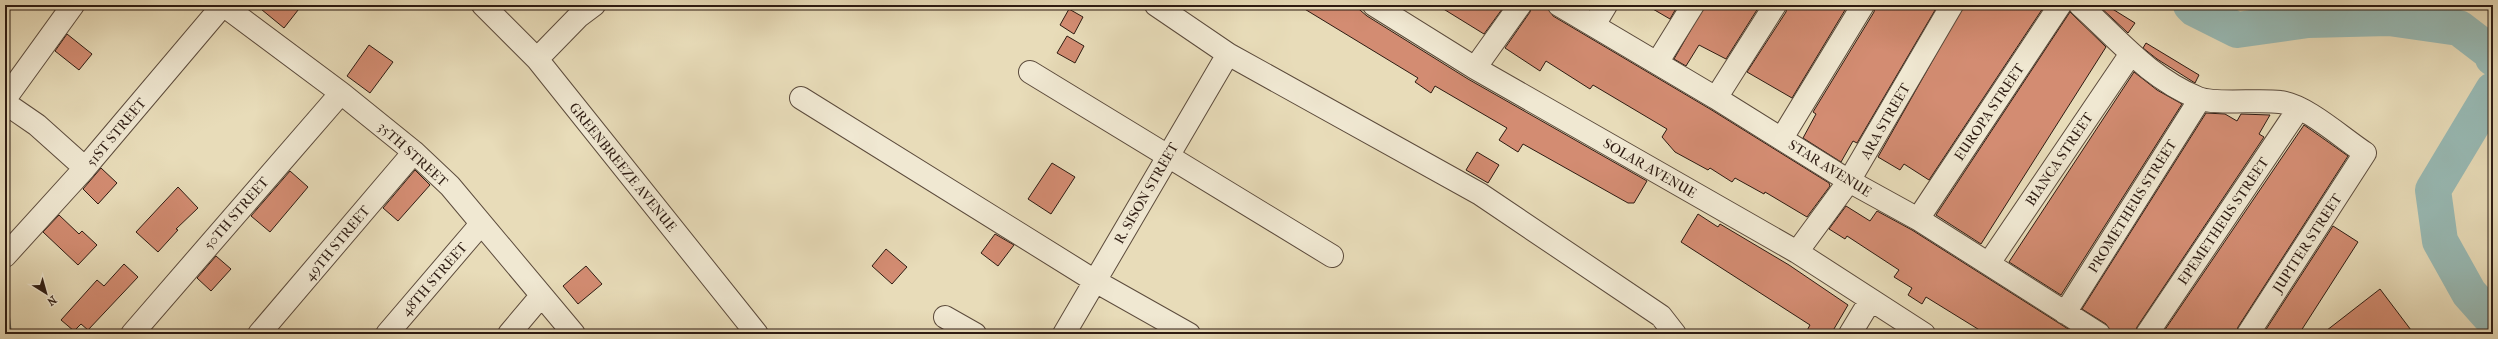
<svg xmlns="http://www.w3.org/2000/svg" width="2498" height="339" viewBox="0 0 2498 339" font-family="'IM FELL French Canon',serif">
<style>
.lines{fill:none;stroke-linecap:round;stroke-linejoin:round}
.stream{stroke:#6d7a74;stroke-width:6}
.river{stroke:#98bab5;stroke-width:36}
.building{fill:#d38c72;stroke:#2d1b12}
.minor-casing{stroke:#5c4b3c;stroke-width:24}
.minor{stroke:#f0e8d2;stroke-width:22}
.labels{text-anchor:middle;stroke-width:4;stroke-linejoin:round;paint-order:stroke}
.street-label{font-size:14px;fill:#2d1b12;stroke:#f0e8d2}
</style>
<rect width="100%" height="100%" fill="#e8dcb9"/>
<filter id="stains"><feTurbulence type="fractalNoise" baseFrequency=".005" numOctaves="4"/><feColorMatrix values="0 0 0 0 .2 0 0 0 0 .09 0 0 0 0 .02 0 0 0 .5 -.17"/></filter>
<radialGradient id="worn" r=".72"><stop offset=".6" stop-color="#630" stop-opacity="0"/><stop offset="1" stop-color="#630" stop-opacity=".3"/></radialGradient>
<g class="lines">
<!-- stream -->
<path class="stream" d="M 5,300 L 9,334"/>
<!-- river -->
<path class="river" d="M 2191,5 L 2195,9 L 2237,30 L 2308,20 L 2389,18 L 2459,28 L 2493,54 L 2493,58
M 2493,90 L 2433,190 L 2440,241 L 2469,293 L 2493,320"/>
</g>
<!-- building -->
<path class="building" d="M 256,5 L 302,5 L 284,28 Z
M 1298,5 L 1354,5 L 1367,16 L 1468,79 L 1647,181 L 1634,203 L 1628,203 L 1523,144 L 1518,152 L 1499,140 L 1507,128 L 1435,86 L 1431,93 L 1415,82 L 1418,78 Z
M 1437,5 L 1505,5 L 1484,34 Z
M 1532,5 L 1547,5 L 1553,16 L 1710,109 L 1829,183 L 1830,186 L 1807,217 L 1765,192 L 1764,194 L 1735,178 L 1732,182 L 1710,168 L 1708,170 L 1675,152 L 1662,137 L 1667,129 L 1593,85 L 1590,89 L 1546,61 L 1540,71 L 1505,48 L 1530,12 Z
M 1646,5 L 1678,5 L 1670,19 Z
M 1705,5 L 1760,5 L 1726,59 L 1699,45 L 1686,66 L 1674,59 Z
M 1787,5 L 1848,5 L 1792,98 L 1747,72 L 1786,12 Z
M 1875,5 L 1938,5 L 1857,143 L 1853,141 L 1841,162 L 1803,138 L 1816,114 L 1813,112 L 1874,12 Z
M 1964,5 L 2045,5 L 1929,180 L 1904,164 L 1900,170 L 1878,157 Z
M 2098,5 L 2106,5 L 2135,23 L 2128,33 Z
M 1069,9 L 1083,17 L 1074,34 L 1060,25 Z
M 2070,12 L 2106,47 L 1981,244 L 1936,215 Z
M 67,34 L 92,54 L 79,70 L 55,51 Z
M 1067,36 L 1084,46 L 1075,63 L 1057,53 Z
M 2146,43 L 2199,75 L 2195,83 L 2157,59 L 2143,48 Z
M 369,45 L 393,62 L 370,93 L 347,76 Z
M 2134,72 L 2157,90 L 2182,104 L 2061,295 L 2009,262 Z
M 2206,113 L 2225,114 L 2237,121 L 2241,114 L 2270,115 L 2259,134 L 2264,137 L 2137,327 L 2135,334 L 2111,334 L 2106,324 L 2082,309 Z
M 2304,125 L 2348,156 L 2238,327 L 2236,334 L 2162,334 Z
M 1477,152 L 1499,165 L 1488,183 L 1466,170 Z
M 1052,163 L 1075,177 L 1051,214 L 1028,199 Z
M 101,168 L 117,183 L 98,204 L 83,189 Z
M 415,170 L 430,185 L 398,221 L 383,208 Z
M 290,171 L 308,187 L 270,232 L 251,216 Z
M 178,187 L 198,208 L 176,229 L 178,230 L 158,252 L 136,232 Z
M 1846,206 L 1870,221 L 1877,211 L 1912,230 L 2076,334 L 1986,334 L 1926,297 L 1922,304 L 1908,295 L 1912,288 L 1894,277 L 1899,270 L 1847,236 L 1845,239 L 1829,229 Z
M 1698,214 L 1718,227 L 1720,224 L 1789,265 L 1848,305 L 1831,334 L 1805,334 L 1810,325 L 1681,242 Z
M 59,215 L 79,234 L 82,231 L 97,245 L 78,265 L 43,232 Z
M 2333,226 L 2358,242 L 2299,334 L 2263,334 Z
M 995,234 L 1014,245 L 998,266 L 981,253 Z
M 886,249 L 907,267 L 892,284 L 872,266 Z
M 216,256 L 231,269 L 211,291 L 197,278 Z
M 124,264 L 138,277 L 88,330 L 81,324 L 74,331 L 61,320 L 97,280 L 104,286 Z
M 586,266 L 602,284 L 578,304 L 563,286 Z
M 2380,289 L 2414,334 L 2322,334 Z"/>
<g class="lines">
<!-- minor casing -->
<g class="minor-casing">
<path id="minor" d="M 223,5 L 341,93 L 414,152 L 450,186 L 574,334
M 483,5 L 537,59 L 757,334
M 1156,5 L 1228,54 L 1480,194 L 1661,316 L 1675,334
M 1374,5 L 1475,68 L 1797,252 L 1924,334
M 1559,5 L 1716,98 L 1849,181 L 1918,219 L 2099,334
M 2080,5 C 2119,40 2148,77 2198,98 C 2214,105 2259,99 2280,102 C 2306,105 2342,138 2365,153 L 2248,334
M 1594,25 L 1606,5
M 537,59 L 578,17 L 594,5
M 1657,63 L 1693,5
M 1475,68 L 1520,5
M 1030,72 L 1332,256
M 801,98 L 1095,281 L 1189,334
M 1716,98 L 1775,5
M 5,99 L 73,5
M 5,103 L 37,125 L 85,168
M 1782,138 L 1863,5
M 1918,219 L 2060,5
M 1797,252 L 1849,181 L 1952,5
M 5,256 L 85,168 L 223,5
M 1989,263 L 2130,55
M 2065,313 L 2200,99
M 945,317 L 975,334
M 132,334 L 341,93
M 259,334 L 414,152
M 387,334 L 481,224
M 509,334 L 541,296
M 1064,334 L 1228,54
M 1850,334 L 1870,301
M 2147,334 L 2299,108"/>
</g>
<!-- minor -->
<use href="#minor" class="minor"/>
</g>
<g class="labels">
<!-- street labels -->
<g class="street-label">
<text transform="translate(1989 112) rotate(-56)" y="5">EUROPA STREET</text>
<text transform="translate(1885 121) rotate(-60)" y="5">ARA STREET</text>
<text transform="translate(116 132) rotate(-50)" y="5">51ST STREET</text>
<text transform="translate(413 154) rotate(42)" y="5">35TH STREET</text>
<text transform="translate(2059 159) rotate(-56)" y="5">BIANCA STREET</text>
<text transform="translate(623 167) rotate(51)" y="5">GREENBREEZE AVENUE</text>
<text transform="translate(1650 168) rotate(30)" y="5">SOLAR AVENUE</text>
<text transform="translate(1830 168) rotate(32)" y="5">STAR AVENUE</text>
<text transform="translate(1146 193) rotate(-60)" y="5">R. SISON STREET</text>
<text transform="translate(2132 206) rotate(-58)" y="5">PROMETHEUS STREET</text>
<text transform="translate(236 213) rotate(-49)" y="5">50TH STREET</text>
<text transform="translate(2223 221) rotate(-56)" y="5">EPEMETHEUS STREET</text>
<text transform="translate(337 243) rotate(-50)" y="5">49TH STREET</text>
<text transform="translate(2307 243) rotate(-57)" y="5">JUPITER STREET</text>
<text transform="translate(434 279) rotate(-49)" y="5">48TH STREET</text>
</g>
</g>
<!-- margin -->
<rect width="2498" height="339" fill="none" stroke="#e8dcb9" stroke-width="20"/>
<rect x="6" y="6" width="2486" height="327" fill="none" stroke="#2d1b12" stroke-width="2"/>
<rect x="10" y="10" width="2478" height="319" fill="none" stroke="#2d1b12"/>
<!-- north arrow -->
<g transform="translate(46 293) rotate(143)" stroke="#f0e8d2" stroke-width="3" paint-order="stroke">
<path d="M0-3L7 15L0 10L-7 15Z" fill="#2d1b12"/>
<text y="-6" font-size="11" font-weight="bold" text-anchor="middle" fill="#2d1b12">N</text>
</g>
<rect width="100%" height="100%" filter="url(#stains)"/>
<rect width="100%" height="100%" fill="url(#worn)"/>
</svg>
